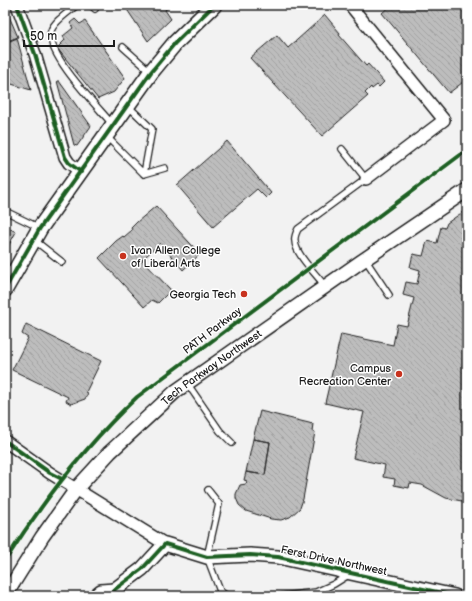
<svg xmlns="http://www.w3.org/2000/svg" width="472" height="601" viewBox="0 0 472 601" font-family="'Balsamiq Sans',sans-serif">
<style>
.building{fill:url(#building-back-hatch);stroke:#1c1c1c}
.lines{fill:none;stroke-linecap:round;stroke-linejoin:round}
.service-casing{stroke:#1c1c1c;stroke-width:8}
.minor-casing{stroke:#1c1c1c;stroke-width:14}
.tertiary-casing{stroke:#1c1c1c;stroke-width:16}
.secondary-casing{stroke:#1c1c1c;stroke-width:18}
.service{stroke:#fff;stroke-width:5.5}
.minor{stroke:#fff;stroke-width:11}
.tertiary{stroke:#fff;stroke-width:13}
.secondary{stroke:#fff;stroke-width:15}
.cycleway-casing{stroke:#fff;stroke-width:6}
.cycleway{stroke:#1b5e20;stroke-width:4}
.poi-dot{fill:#c8321e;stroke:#fff;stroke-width:1.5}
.labels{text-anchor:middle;stroke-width:3;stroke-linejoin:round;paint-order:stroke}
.poi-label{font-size:11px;fill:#1c1c1c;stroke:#fff;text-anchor:end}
.street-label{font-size:11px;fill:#1c1c1c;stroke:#fff}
</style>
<defs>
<pattern id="building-back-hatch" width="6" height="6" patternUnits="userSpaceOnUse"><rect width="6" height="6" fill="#bdbdbd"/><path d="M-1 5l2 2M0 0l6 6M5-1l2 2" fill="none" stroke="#a2a2a2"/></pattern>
</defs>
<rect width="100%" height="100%" fill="#f2f2f2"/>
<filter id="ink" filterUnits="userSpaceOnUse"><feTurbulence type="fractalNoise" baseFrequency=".025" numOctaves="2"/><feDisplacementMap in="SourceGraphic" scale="8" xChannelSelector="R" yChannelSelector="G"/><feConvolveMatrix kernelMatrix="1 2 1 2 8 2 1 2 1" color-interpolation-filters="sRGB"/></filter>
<g filter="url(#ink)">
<!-- building -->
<path class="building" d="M 124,5 L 172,5 L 165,10 L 171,19 L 148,41 Z
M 391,5 L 465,5 L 467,7 L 467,79 L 449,93 L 382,13 Z
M 5,7 L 18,37 L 5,42 Z
M 325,15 L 340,33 L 339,35 L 366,66 L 368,64 L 384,82 L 379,87 L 377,85 L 372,89 L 371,87 L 365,93 L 368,96 L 322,136 L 250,58 L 277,35 L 288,48 Z
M 75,19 L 80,24 L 85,21 L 125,78 L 114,92 L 98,99 L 57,48 L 65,40 L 63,36 L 73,28 L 70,23 Z
M 17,38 L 31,90 L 5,82 L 5,43 Z
M 57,81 L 59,81 L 91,126 L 77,146 L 74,145 Z
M 227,141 L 271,193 L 266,198 L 257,189 L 213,227 L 177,185 Z
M 156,206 L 200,254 L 183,270 L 160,243 L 142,260 L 171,290 L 158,303 L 152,300 L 144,307 L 99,258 L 116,241 L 123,236 L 124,237 L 132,230 L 131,228 L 137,222 Z
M 467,209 L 467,502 L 446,498 L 422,485 L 410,483 L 409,488 L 394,485 L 395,479 L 383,477 L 385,465 L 353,458 L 364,412 L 325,403 L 341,334 L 393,345 L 397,324 L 407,326 L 414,298 L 403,295 L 406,282 L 417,284 L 420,270 L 410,267 L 413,254 L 423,256 L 427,241 L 437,243 L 441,227 L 445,228 L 447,223 Z
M 5,226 L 16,232 L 5,252 Z
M 26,324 L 101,361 L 86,392 L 88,393 L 85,399 L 71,404 L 66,401 L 68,397 L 12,370 L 28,338 L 22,334 Z
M 260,411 L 313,424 L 312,431 L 315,432 L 303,499 L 300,508 L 290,517 L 281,520 L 271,519 L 246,511 L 239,505 L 236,498 L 236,494 L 240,485 L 246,484 L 247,481 L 244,480 L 246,472 L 265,475 L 270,442 L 253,439 Z
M 253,439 L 270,442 L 265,475 L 246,472 Z
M 5,493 L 8,494 L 9,498 L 5,503 Z"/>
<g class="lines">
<!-- service casing -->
<g class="service-casing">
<path id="service" d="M 77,5 C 69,12 54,21 51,31 C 45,54 98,107 113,125
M 91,5 L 95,9
M 123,47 L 151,72
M 128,106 L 152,129 L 144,174
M 106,136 L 144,174
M 144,174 L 165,168
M 5,211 L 40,228
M 34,240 L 62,262
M 365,259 L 389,295
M 325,286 C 317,275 295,254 295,241 C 294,237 296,233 298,229 L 366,179 L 342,149
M 187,383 L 220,431 L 232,443
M 208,490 L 219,504 L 207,557 L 220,591 L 227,596
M 283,596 L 316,592 L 334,584 L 350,574"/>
</g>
<!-- minor casing -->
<g class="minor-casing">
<path id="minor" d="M 17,5 L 35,54 L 65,157 L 69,163 L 81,172
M 350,5 L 444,120 L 366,179
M 5,441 L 50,473 L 165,544"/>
</g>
<!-- tertiary casing -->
<g class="tertiary-casing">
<g id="tertiary">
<path id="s1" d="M 5,596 L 42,537 L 77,488 L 110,452 L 176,391 L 359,263 L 467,190"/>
<path d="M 95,596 L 101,591 L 114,590"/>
<path d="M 111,596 L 114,590 L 142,569 L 165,544 L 207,557 L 250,555 L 278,557 L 455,596"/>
</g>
</g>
<!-- secondary casing -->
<g class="secondary-casing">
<path id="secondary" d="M 5,289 L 40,228 L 151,72 L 175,43 L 214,5"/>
</g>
<!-- service -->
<use href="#service" class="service"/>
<!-- minor -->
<use href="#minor" class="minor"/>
<!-- tertiary -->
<use href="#tertiary" class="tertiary"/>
<!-- secondary -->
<use href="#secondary" class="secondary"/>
<!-- cycleway casing -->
<g class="cycleway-casing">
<path id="cycleway" d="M 17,5 L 35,54 L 65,157 L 69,163 L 81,172
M 5,289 L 40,228 L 151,72 L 175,43 L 214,5
M 5,441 L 50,473 L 62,479
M 5,561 C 43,501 85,446 137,397 L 467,150
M 111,596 L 114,590 L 142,569 L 165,544 L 207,557 L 250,555 L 278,557 L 455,596"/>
</g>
<!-- cycleway -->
<use href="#cycleway" class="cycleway"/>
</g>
</g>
<!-- markers -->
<g class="poi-dot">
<circle cx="123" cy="256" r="4"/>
<circle cx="244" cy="294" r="4"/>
<circle cx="399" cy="374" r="4"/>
</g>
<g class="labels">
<!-- poi labels -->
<g class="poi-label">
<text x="131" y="254" text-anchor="start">Ivan Allen College<tspan x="131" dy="13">of Liberal Arts</tspan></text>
<text x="236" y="298">Georgia Tech</text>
<text x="391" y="372">Campus<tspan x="391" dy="13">Recreation Center</tspan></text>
</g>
<!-- street labels -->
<g class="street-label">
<text transform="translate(212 330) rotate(-37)" y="4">PATH Parkway</text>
<text dy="4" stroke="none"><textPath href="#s1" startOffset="311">Tech Parkway Northwest</textPath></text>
<text transform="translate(334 560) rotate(12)" y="4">Ferst Drive Northwest</text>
</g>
</g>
<!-- margin -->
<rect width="472" height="601" fill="none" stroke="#fff" stroke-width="20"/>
<rect x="10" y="10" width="452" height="581" fill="none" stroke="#1c1c1c" stroke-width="1.5" filter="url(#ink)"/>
<!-- scale -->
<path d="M24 40v6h90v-6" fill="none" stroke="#1c1c1c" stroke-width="2"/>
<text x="30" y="40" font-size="12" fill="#1c1c1c" stroke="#ffffff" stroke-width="3" paint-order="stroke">50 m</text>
</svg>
